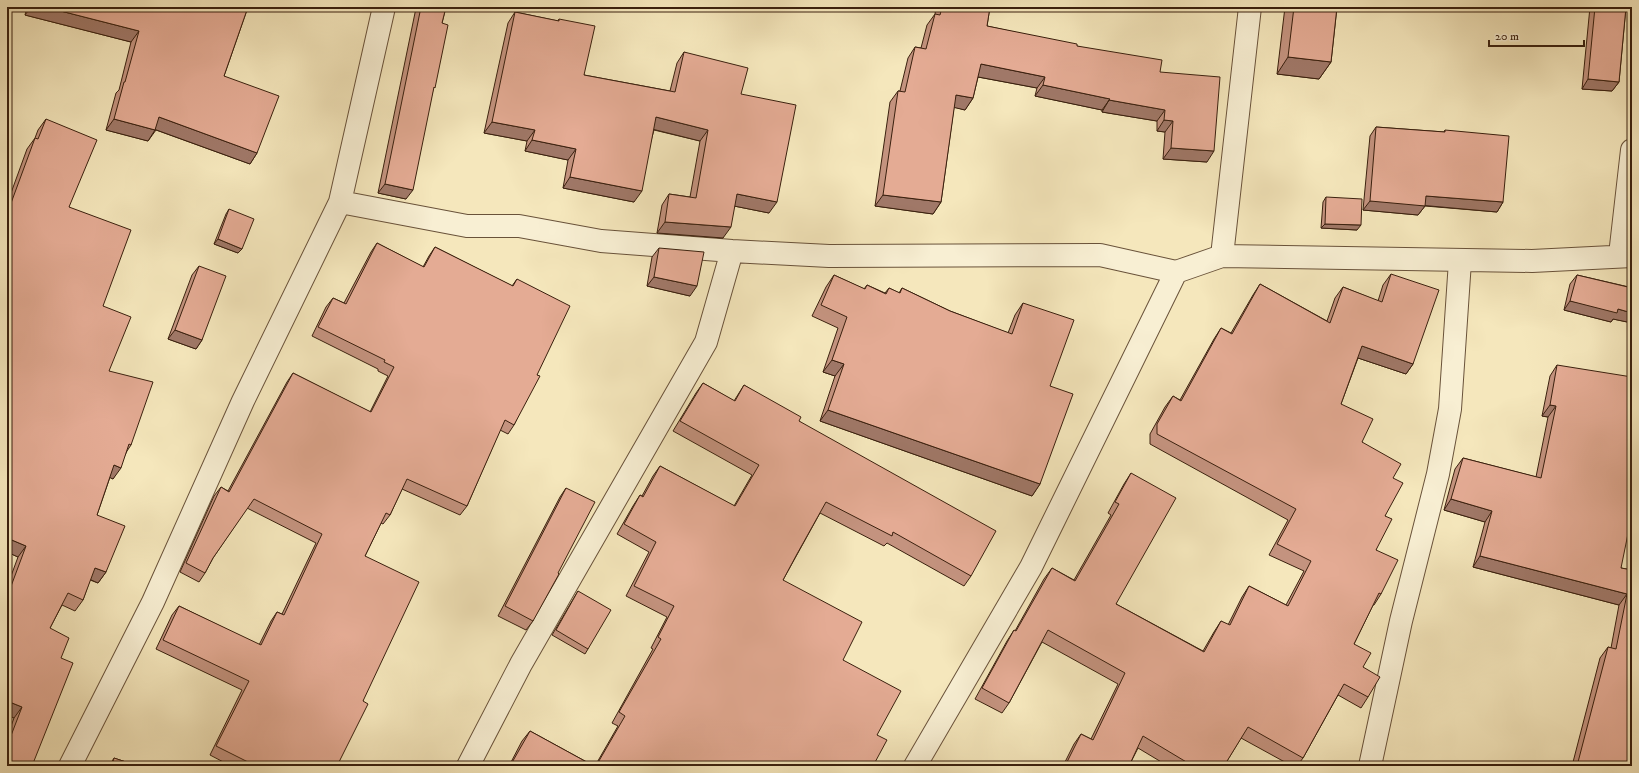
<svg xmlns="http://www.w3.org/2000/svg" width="1639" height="773" viewBox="0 0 1639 773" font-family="'IM FELL DW Pica',serif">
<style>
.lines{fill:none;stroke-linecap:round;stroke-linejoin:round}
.minor-casing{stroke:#69523a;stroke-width:24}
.minor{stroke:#f8efd3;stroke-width:22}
.wall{fill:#c4937f;stroke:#3a200e}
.shaded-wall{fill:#a07868;stroke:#3a200e}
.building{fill:#e4ab94;stroke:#3a200e}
</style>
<rect width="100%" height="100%" fill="#f5e7bc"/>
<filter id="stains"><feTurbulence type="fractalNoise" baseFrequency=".005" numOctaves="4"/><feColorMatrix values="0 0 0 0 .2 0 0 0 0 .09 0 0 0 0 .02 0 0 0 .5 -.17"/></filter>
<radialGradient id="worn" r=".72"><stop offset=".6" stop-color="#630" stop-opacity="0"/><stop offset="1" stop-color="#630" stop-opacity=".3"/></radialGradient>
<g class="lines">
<!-- minor casing -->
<g class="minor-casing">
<path id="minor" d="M 340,202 L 467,226 L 519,226 L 601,241 L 732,251 L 829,256 L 1100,255 L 1176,272 L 1222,256 L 1532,261 L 1632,256
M 1620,255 L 1632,150
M 1222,256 L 1250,7
M 70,766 L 153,602 L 243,401 L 340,202 L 384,7
M 468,766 L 521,664 L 706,342 L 732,251
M 915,766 L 1031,567 L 1176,272
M 1370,766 L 1401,621 L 1438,474 L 1450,409 L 1460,261"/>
</g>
<!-- minor -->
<use href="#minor" class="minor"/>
</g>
<!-- wall -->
<path class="wall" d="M 27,7 L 248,7 L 224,76 L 257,153 L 250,164 L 156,130 L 148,141 L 106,130 L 116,93 L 119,90 L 131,42 L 25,15 Z
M 414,7 L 446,7 L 442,23 L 433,90 L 406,199 L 378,193 L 416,8 L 414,8 Z
M 936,7 L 990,7 L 987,26 L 1077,46 L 1160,72 L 1207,162 L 1163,159 L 1165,132 L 1157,131 L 1157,121 L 1102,112 L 1102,110 L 1035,96 L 1037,88 L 978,77 L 973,98 L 965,110 L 954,107 L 941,202 L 933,214 L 875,206 L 890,102 L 898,91 L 900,91 L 908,58 L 915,47 L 921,48 L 927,25 L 935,14 Z
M 1285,7 L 1337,7 L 1331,62 L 1319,79 L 1277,74 Z
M 1590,7 L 1626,7 L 1619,82 L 1612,91 L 1582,89 Z
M 515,12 L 558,21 L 559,19 L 584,75 L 670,91 L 677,63 L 684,52 L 741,94 L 769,213 L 734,206 L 723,238 L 657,233 L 662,205 L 669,194 L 690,197 L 700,141 L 654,130 L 634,202 L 563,188 L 568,160 L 525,151 L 527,141 L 484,133 L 508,23 Z
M 46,119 L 69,207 L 103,306 L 109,371 L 131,445 L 127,451 L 113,479 L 110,477 L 97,515 L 106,572 L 98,583 L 90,580 L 83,600 L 75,611 L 62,605 L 50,628 L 7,766 L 7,737 L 14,718 L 7,715 L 7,587 L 18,557 L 7,552 L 7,204 L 27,149 L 35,138 L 38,130 Z
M 1376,127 L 1444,132 L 1445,130 L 1503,202 L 1497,212 L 1425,206 L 1418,215 L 1363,210 L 1370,136 Z
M 1326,197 L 1357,230 L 1321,228 L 1323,202 Z
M 229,209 L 242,249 L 238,253 L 214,244 L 226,214 Z
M 377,243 L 423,267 L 429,256 L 435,247 L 512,286 L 517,279 L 537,375 L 514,425 L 508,434 L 500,430 L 467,506 L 460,515 L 402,489 L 390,515 L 383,524 L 381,523 L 365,556 L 363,701 L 337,766 L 231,766 L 210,755 L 242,690 L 156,649 L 172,615 L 179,606 L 259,645 L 271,621 L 277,612 L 282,614 L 316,543 L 247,508 L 213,558 L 205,573 L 199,582 L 180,572 L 214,496 L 221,487 L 228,491 L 287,382 L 293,373 L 370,412 L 388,376 L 378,371 L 378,369 L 312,336 L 326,307 L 333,298 L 344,303 L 371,252 Z
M 659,248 L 690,296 L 647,286 L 652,257 Z
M 199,266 L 202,340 L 196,349 L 168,339 L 192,275 Z
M 1391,274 L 1413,364 L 1406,374 L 1358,358 L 1341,404 L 1362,442 L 1393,478 L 1385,516 L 1376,550 L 1381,594 L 1374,605 L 1373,605 L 1354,644 L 1363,667 L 1368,697 L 1361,708 L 1338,695 L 1303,758 L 1297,766 L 1292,766 L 1241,738 L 1224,766 L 1168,766 L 1138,748 L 1129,766 L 1063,766 L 1074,744 L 1081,734 L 1091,739 L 1118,684 L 1042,642 L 1009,703 L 1002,713 L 975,699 L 1007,641 L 1014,630 L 1015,631 L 1044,579 L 1052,568 L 1074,580 L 1111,515 L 1108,513 L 1124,484 L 1131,473 L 1116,604 L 1203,651 L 1214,632 L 1221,621 L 1228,625 L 1242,597 L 1249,586 L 1286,605 L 1304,571 L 1269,555 L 1288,520 L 1150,444 L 1150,434 L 1165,407 L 1173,396 L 1180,400 L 1214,339 L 1221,328 L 1231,333 L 1253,295 L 1260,284 L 1327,321 L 1335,298 L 1343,287 L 1378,301 L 1383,285 Z
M 834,275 L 864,289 L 867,285 L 885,293 L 889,288 L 899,293 L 902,288 L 950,311 L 1008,333 L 1015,315 L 1023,303 L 1050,386 L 1040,484 L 1032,496 L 820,421 L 835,376 L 823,372 L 838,328 L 812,316 L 826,287 Z
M 1577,275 L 1629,287 L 1630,281 L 1632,278 L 1632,323 L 1613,319 L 1611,322 L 1564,310 L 1570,284 Z
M 1557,365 L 1621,568 L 1632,570 L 1628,732 L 1632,766 L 1572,766 L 1600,658 L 1608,647 L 1611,648 L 1619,605 L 1473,567 L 1485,522 L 1444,510 L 1455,469 L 1463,458 L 1536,477 L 1548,417 L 1542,416 L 1550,376 Z
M 703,383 L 734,401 L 744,385 L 799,421 L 971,576 L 964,586 L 887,543 L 884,546 L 820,513 L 783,580 L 843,660 L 877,735 L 873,766 L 595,766 L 618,726 L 612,723 L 653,649 L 651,648 L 667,617 L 626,596 L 649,552 L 617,534 L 633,506 L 640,495 L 642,496 L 653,476 L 660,466 L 734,506 L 752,475 L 673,431 L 696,393 Z
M 566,488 L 533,621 L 526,630 L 498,616 L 560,497 Z
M 578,591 L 588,649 L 585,654 L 552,635 Z
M 530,731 L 594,766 L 509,766 L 522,741 Z
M 114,758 L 138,766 L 109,766 Z"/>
<!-- shaded-wall -->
<path class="shaded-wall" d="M 31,7 L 45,7 L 139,31 L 131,42 L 25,15 Z
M 1288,57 L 1331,62 L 1319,79 L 1277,74 Z
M 981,64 L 1045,77 L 1037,88 L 973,76 Z
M 1588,79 L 1619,82 L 1612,91 L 1582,89 Z
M 1043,85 L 1110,99 L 1102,110 L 1035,96 Z
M 956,95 L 973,98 L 965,110 L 948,106 Z
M 1109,100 L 1165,110 L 1157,121 L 1102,112 Z
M 159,117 L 257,153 L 250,164 L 151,128 Z
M 656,117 L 708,130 L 700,141 L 648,128 Z
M 114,119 L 155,130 L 148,141 L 106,130 Z
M 1164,120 L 1173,121 L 1165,132 L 1157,131 Z
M 492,122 L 535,130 L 527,141 L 484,133 Z
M 532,140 L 576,149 L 568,160 L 525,151 Z
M 1171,148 L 1214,151 L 1207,162 L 1163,159 Z
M 570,177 L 642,191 L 634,202 L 563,188 Z
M 385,184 L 413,190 L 406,199 L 378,193 Z
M 737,194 L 777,202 L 769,213 L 729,205 Z
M 883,195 L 941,202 L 933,214 L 875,206 Z
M 1426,196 L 1503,202 L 1497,212 L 1419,205 L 1425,206 L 1418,215 L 1363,210 L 1370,201 Z
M 665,222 L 731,227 L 723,238 L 657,233 Z
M 1325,224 L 1361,225 L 1357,230 L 1321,228 Z
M 218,239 L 242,249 L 238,253 L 214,244 Z
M 654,277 L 697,286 L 690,296 L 647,286 Z
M 1570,301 L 1618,309 L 1632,313 L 1632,323 L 1613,319 L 1611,322 L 1564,310 Z
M 175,330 L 202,340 L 196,349 L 168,339 Z
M 1362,346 L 1413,364 L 1406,374 L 1355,357 Z
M 832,360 L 844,364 L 835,376 L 823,372 Z
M 1550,405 L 1556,406 L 1548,417 L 1542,416 Z
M 828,410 L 1040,484 L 1032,496 L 820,421 Z
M 114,465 L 121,468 L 113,479 L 106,476 Z
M 1451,499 L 1492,511 L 1485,522 L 1444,510 Z
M 7,538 L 26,546 L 18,557 L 7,552 Z
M 1480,556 L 1627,594 L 1619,605 L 1473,567 Z
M 95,568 L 106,572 L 98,583 L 87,578 Z
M 7,701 L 22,707 L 14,718 L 7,715 Z"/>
<!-- building -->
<path class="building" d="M 45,7 L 248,7 L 224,76 L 279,96 L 257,153 L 159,117 L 155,130 L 114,119 L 124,82 L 125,82 L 139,31 Z
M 421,7 L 446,7 L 442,23 L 448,25 L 435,88 L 434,87 L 413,190 L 385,184 Z
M 942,7 L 990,7 L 987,26 L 1077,44 L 1077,46 L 1162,60 L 1160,72 L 1220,77 L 1214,151 L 1171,148 L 1173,121 L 1164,120 L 1165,110 L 1109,100 L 1110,99 L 1043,85 L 1045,77 L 981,64 L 973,98 L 956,95 L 941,202 L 883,195 L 898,91 L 905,92 L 915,47 L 926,49 L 935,14 L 940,15 Z
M 1294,7 L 1337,7 L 1331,62 L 1288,57 Z
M 1595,7 L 1626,7 L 1619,82 L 1588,79 Z
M 515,12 L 559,21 L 559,19 L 595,26 L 584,75 L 675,92 L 684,52 L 748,68 L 741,94 L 796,105 L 777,202 L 737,194 L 731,227 L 665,222 L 669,194 L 696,198 L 708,130 L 656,117 L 642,191 L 570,177 L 576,149 L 532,140 L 535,130 L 492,122 Z
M 46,119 L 97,140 L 69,207 L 131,230 L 103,306 L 131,317 L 109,371 L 153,382 L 131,445 L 129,444 L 121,468 L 114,465 L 97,515 L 125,526 L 106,572 L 95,568 L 83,600 L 68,593 L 50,628 L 69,638 L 61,658 L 73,663 L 32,766 L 7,766 L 7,746 L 22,707 L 7,701 L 7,597 L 26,546 L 7,538 L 7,214 L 35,138 L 38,139 Z
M 1376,127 L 1445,132 L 1445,130 L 1509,136 L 1503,202 L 1426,196 L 1425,206 L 1370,201 Z
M 1326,197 L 1362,199 L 1361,225 L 1325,224 Z
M 229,209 L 254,219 L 242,249 L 218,239 Z
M 377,243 L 424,267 L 435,247 L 513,286 L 517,279 L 570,306 L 537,375 L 540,376 L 514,425 L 505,420 L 467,506 L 407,479 L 390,515 L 386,513 L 365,556 L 419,582 L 363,701 L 368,704 L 337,766 L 256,766 L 216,746 L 249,681 L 163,640 L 179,606 L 261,645 L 277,612 L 284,615 L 322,534 L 254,499 L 213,558 L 205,573 L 186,563 L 221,487 L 229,492 L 293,373 L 371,412 L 394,367 L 384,362 L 385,360 L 318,327 L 333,298 L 346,304 Z
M 659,248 L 704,252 L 697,286 L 654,277 Z
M 199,266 L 226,276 L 202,340 L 175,330 Z
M 1391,274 L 1439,290 L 1413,364 L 1362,346 L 1341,404 L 1373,419 L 1362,442 L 1401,464 L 1393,478 L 1403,483 L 1385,516 L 1392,519 L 1376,550 L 1398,560 L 1381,594 L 1379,593 L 1354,644 L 1371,653 L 1363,667 L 1380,677 L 1368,697 L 1344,684 L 1303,758 L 1248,727 L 1224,766 L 1193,766 L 1143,736 L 1129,766 L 1065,766 L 1081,734 L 1093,740 L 1125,673 L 1048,630 L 1009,703 L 982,688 L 1014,630 L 1016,631 L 1052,568 L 1075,581 L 1119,504 L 1115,502 L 1131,473 L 1176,498 L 1116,604 L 1204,652 L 1221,621 L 1230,625 L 1249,586 L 1288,606 L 1311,561 L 1277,544 L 1296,509 L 1157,434 L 1157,424 L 1173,396 L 1181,401 L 1221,328 L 1232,334 L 1260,284 L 1330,323 L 1343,287 L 1382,302 Z
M 834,275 L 865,289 L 867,285 L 886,294 L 889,288 L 900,293 L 902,288 L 950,311 L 1012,334 L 1023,303 L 1074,320 L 1050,386 L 1073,394 L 1040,484 L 828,410 L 844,364 L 832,360 L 847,317 L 821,305 Z
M 1577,275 L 1632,288 L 1632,313 L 1618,309 L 1617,313 L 1570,301 Z
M 1557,365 L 1632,377 L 1632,514 L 1621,568 L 1632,570 L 1632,719 L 1628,732 L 1632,733 L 1632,766 L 1577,766 L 1608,647 L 1616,649 L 1627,594 L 1480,556 L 1492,511 L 1451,499 L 1463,458 L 1541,478 L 1556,406 L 1550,405 Z
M 703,383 L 735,401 L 744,385 L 801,417 L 799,421 L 996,531 L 971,576 L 893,532 L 892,536 L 826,502 L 797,554 L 783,580 L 862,622 L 843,660 L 901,691 L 877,735 L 887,740 L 873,766 L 596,766 L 625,716 L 619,712 L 661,639 L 658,637 L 674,606 L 634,586 L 656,542 L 624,524 L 640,495 L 643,497 L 660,466 L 735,506 L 759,465 L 680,421 Z
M 566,488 L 595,502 L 558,573 L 559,574 L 533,621 L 505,606 Z
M 578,591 L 611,610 L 588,649 L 556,630 Z
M 530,731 L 594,766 L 510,766 Z
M 114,758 L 138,766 L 112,766 Z"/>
<!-- margin -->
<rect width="1639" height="773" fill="none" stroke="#f5e7bc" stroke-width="24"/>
<rect x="8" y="8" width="1623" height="757" fill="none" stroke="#3a200e" stroke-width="2"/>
<rect x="12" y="12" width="1615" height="749" fill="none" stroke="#3a200e"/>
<!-- scale -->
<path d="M1489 40v6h95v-6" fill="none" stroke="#3a200e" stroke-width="2"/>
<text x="1495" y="40" font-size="12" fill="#3a200e" stroke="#f8efd3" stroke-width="3" paint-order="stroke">20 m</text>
<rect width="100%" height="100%" filter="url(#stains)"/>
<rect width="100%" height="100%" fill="url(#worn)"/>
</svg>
